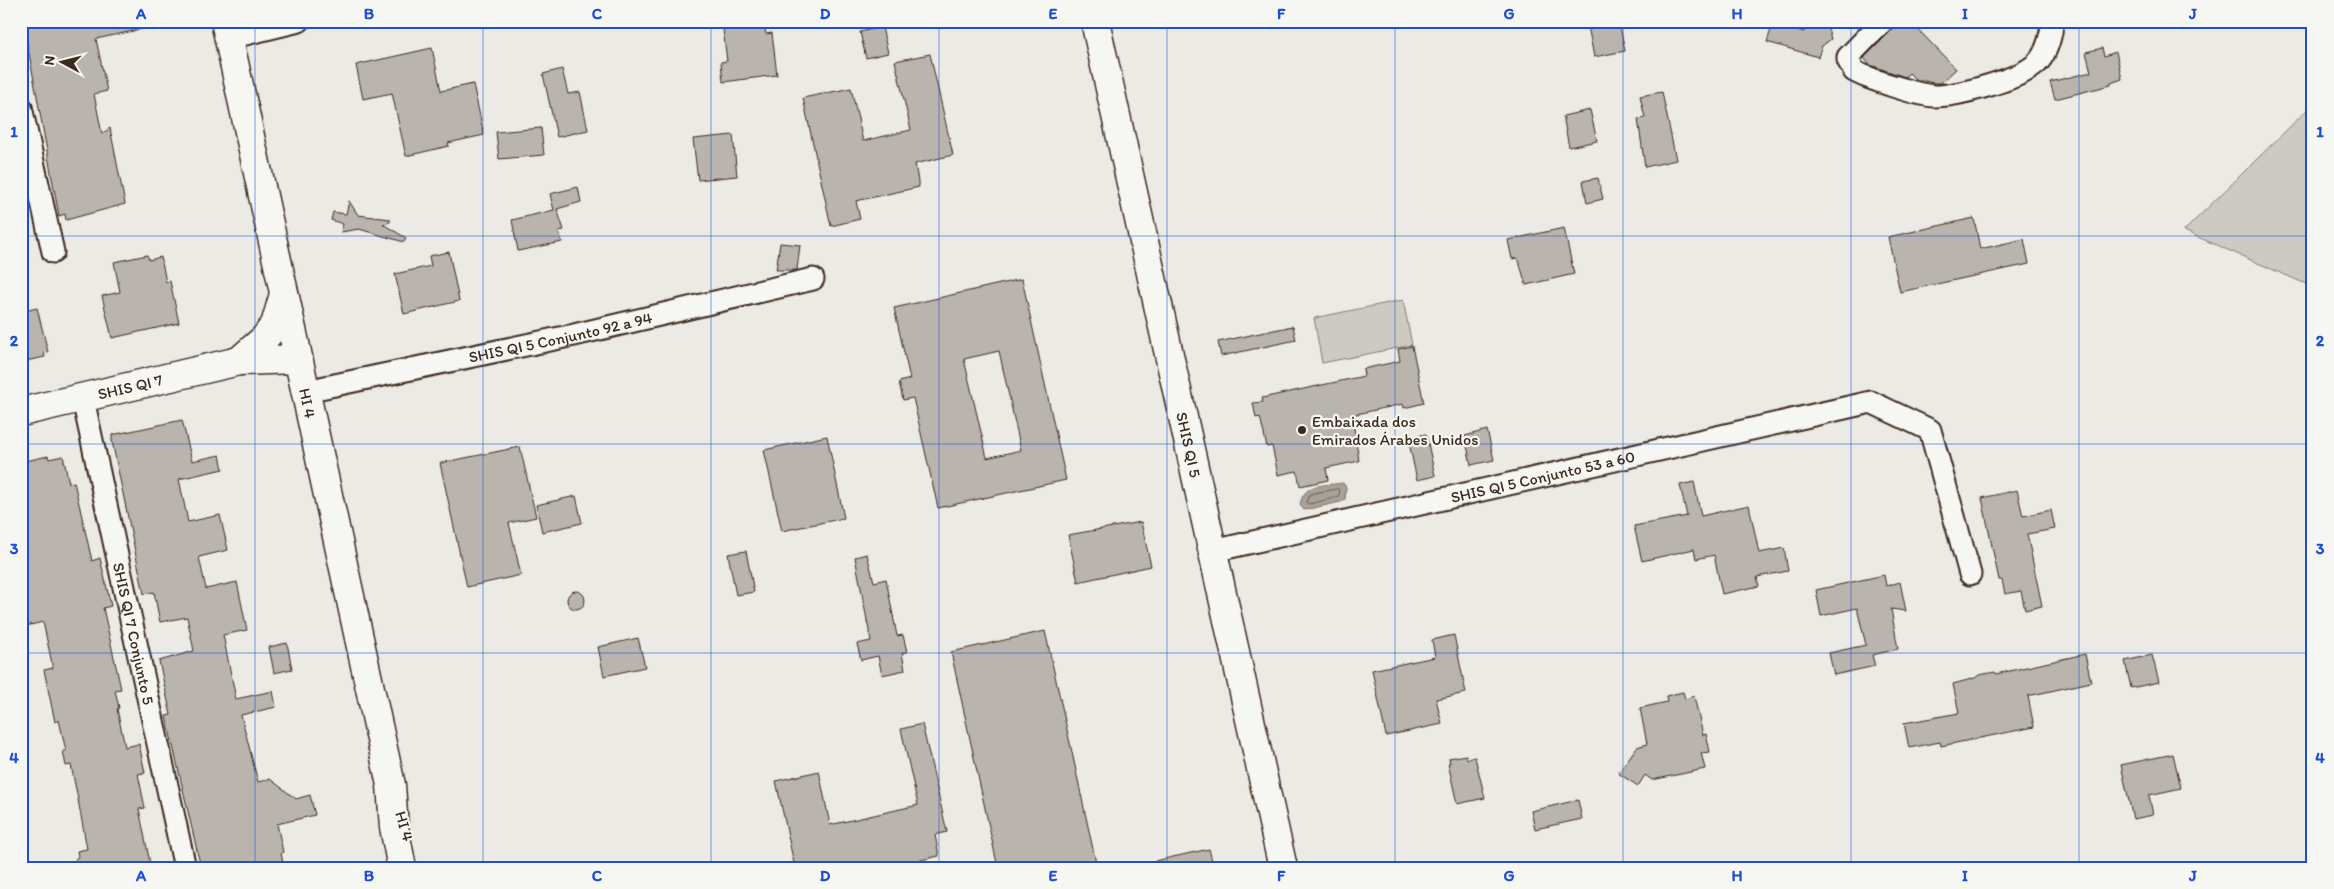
<svg xmlns="http://www.w3.org/2000/svg" width="2334" height="889" viewBox="0 0 2334 889" font-family="Itim,sans-serif">
<style>
.green{fill:#cdcac4;stroke:#847a71}
.water{fill:#a8a198;stroke:#7c7167}
.lines{fill:none;stroke-linecap:round;stroke-linejoin:round}
.shore{stroke:#675a4f;stroke-width:1}
.building{fill:#bab4ae;stroke:#3b2a1e;fill-rule:evenodd}
.street-casing{stroke:#3b2a1e;stroke-width:25}
.secondary-casing{stroke:#3b2a1e;stroke-width:31}
.street{stroke:#f6f6f2;stroke-width:21}
.secondary{stroke:#f6f6f2;stroke-width:28}
.grid{fill:none;stroke:#1d4ed8;stroke-width:1;stroke-opacity:0.55}
.poi-dot{fill:#3b2a1e;stroke:#f6f6f2;stroke-width:2}
.labels{text-anchor:middle;stroke-width:4.5;stroke-linejoin:round;paint-order:stroke}
.street-label{font-size:16px;fill:#3b2a1e;stroke:#f6f6f2}
.poi-label{font-size:16px;fill:#3b2a1e;stroke:#f6f6f2;text-anchor:start}
.neatline{fill:none;stroke:#1d4ed8;stroke-width:2}
.grid-label{font-size:16px;text-anchor:middle;font-weight:bold;fill:#1d4ed8}
</style>
<rect width="100%" height="100%" fill="#ebeae5"/>
<filter id="ink" filterUnits="userSpaceOnUse"><feTurbulence type="fractalNoise" baseFrequency=".02" numOctaves="2"/><feDisplacementMap in="SourceGraphic" scale="10" xChannelSelector="R" yChannelSelector="G"/><feConvolveMatrix kernelMatrix="1 2 1 2 8 2 1 2 1" color-interpolation-filters="sRGB"/></filter>
<g filter="url(#ink)">
<!-- green -->
<path class="green" d="M 2313,104 L 2313,287 L 2184,231 Z
M 1403,300 L 1412,345 L 1322,363 L 1314,318 Z"/>
<!-- water -->
<path class="water" d="M 1343,483 L 1346,487 L 1345,499 L 1341,502 L 1304,510 L 1300,505 C 1304,482 1323,486 1343,483 Z"/>
<g class="lines">
<!-- shore -->
<path class="shore" d="M 1338,489 L 1340,491 L 1338,497 L 1309,504 L 1306,502 L 1310,494 Z"/>
</g>
<!-- building -->
<path class="building" d="M 23,21 L 146,21 L 147,28 L 96,39 L 107,91 L 94,94 L 102,134 L 110,128 L 125,204 L 66,220 L 65,214 L 59,216 Z
M 722,21 L 764,21 L 766,34 L 772,33 L 777,75 L 723,82 L 721,62 L 727,61 Z
M 1612,21 L 1619,21 L 1625,51 L 1594,57 L 1588,26 Z
M 1895,21 L 1910,21 L 1956,69 L 1941,83 L 1934,83 L 1915,79 L 1909,73 L 1905,77 L 1870,65 L 1864,58 L 1892,30 Z
M 1806,22 L 1828,28 L 1831,39 L 1822,46 L 1818,57 L 1767,42 L 1773,23 L 1804,32 Z
M 882,27 L 888,53 L 866,58 L 860,32 Z
M 432,48 L 441,91 L 473,84 L 484,135 L 448,143 L 449,146 L 406,156 L 392,93 L 363,99 L 356,65 Z
M 2102,48 L 2104,56 L 2116,52 L 2122,79 L 2111,83 L 2111,85 L 2055,99 L 2050,82 L 2091,72 L 2086,52 Z
M 930,54 L 953,155 L 915,164 L 919,187 L 856,201 L 860,219 L 831,226 L 803,98 L 851,88 L 863,141 L 911,130 L 895,61 Z
M 562,69 L 568,94 L 580,92 L 588,130 L 557,137 L 543,74 Z
M 1662,92 L 1676,160 L 1645,167 L 1638,119 L 1645,118 L 1640,96 Z
M 1590,110 L 1597,141 L 1569,147 L 1563,116 Z
M 541,128 L 544,155 L 499,159 L 496,132 Z
M 733,135 L 737,176 L 698,180 L 693,139 Z
M 1598,178 L 1603,199 L 1587,203 L 1583,181 Z
M 578,187 L 581,202 L 557,209 L 564,230 L 559,231 L 562,242 L 518,251 L 512,220 L 554,210 L 550,194 Z
M 349,201 L 358,215 L 390,219 L 390,222 L 383,224 L 406,238 L 404,242 L 359,229 L 341,232 L 343,224 L 331,220 L 333,212 L 346,214 Z
M 1974,218 L 1980,249 L 2024,239 L 2029,264 L 1900,292 L 1888,237 Z
M 1564,228 L 1574,274 L 1526,285 L 1518,258 L 1512,259 L 1508,240 Z
M 780,243 L 800,245 L 797,270 L 776,270 Z
M 449,252 L 459,301 L 404,314 L 395,274 L 431,266 L 429,256 Z
M 147,255 L 149,260 L 161,257 L 166,282 L 170,281 L 179,323 L 112,338 L 102,296 L 120,292 L 114,262 Z
M 1022,279 L 1066,480 L 938,508 L 913,398 L 903,400 L 899,382 L 910,379 L 894,308 ZM 999,351 L 1021,450 L 987,458 L 964,359 Z
M 37,308 L 48,352 L 44,353 L 45,357 L 21,362 L 21,312 Z
M 1293,326 L 1296,340 L 1221,356 L 1218,342 Z
M 1412,346 L 1424,403 L 1404,408 L 1403,404 L 1352,415 L 1359,461 L 1326,468 L 1328,480 L 1300,486 L 1297,471 L 1278,475 L 1272,446 L 1267,447 L 1260,417 L 1256,418 L 1253,403 L 1263,402 L 1262,398 L 1364,376 L 1363,369 L 1400,361 L 1398,349 Z
M 182,420 L 192,461 L 220,455 L 223,469 L 179,479 L 188,522 L 220,515 L 228,550 L 199,557 L 206,589 L 237,582 L 247,630 L 223,635 L 236,699 L 273,691 L 276,707 L 241,715 L 258,782 L 270,779 L 296,799 L 310,795 L 315,815 L 277,824 L 283,852 L 281,853 L 284,868 L 201,868 L 176,759 L 166,716 L 171,715 L 159,661 L 194,651 L 187,617 L 160,622 L 154,592 L 144,594 L 112,441 L 112,435 Z
M 1487,430 L 1494,460 L 1471,465 L 1465,436 Z
M 1426,434 L 1435,476 L 1417,480 L 1408,438 Z
M 827,436 L 844,518 L 782,531 L 764,450 Z
M 520,447 L 536,517 L 509,523 L 521,575 L 467,587 L 440,463 Z
M 48,456 L 49,459 L 63,456 L 69,483 L 74,482 L 92,561 L 100,558 L 111,606 L 103,608 L 121,689 L 115,690 L 119,708 L 117,709 L 125,747 L 139,744 L 145,773 L 138,774 L 145,808 L 139,809 L 151,868 L 69,868 L 78,856 L 77,851 L 87,849 L 77,794 L 71,765 L 66,766 L 63,751 L 66,751 L 59,720 L 55,722 L 44,670 L 53,668 L 43,622 L 26,626 L 21,606 L 21,462 Z
M 1694,482 L 1701,516 L 1749,505 L 1759,553 L 1784,548 L 1788,571 L 1757,577 L 1759,586 L 1722,594 L 1714,555 L 1696,559 L 1694,549 L 1642,561 L 1634,526 L 1687,516 L 1680,485 Z
M 2017,490 L 2023,516 L 2051,510 L 2055,529 L 2027,534 L 2042,606 L 2025,610 L 2021,591 L 2005,594 L 2002,580 L 1999,580 L 1982,498 Z
M 576,496 L 582,523 L 542,532 L 536,505 Z
M 1141,522 L 1151,566 L 1078,582 L 1068,535 Z
M 746,551 L 754,592 L 736,595 L 728,554 Z
M 867,554 L 874,582 L 886,579 L 897,636 L 903,635 L 907,652 L 902,653 L 905,670 L 882,675 L 878,656 L 861,660 L 857,644 L 871,641 L 855,557 Z
M 1884,575 L 1886,586 L 1900,582 L 1906,611 L 1891,609 L 1898,649 L 1872,655 L 1875,666 L 1834,675 L 1829,653 L 1866,645 L 1857,608 L 1821,616 L 1816,590 Z
M567 600a9 9 0 1 1 18 0a9 9 0 1 1-18 0Z
M 1045,631 L 1070,743 L 1097,868 L 998,868 L 951,652 Z
M 1454,635 L 1466,693 L 1436,699 L 1442,724 L 1386,736 L 1372,670 L 1435,657 L 1432,640 Z
M 638,638 L 645,667 L 604,676 L 598,647 Z
M 287,643 L 292,669 L 274,673 L 269,647 Z
M 2085,654 L 2091,682 L 2028,696 L 2034,727 L 1941,746 L 1940,742 L 1909,748 L 1904,723 L 1959,713 L 1953,684 L 1975,678 L 1979,675 L 1995,672 L 1996,674 Z
M 2152,655 L 2159,682 L 2131,688 L 2125,661 Z
M 1683,692 L 1685,699 L 1694,696 L 1703,735 L 1706,734 L 1710,752 L 1701,753 L 1705,769 L 1652,780 L 1645,775 L 1638,786 L 1618,773 L 1637,747 L 1647,744 L 1640,708 L 1667,702 L 1666,696 Z
M 922,724 L 947,832 L 935,835 L 939,856 L 884,868 L 795,868 L 776,781 L 819,771 L 830,825 L 918,805 L 901,729 Z
M 2173,754 L 2181,788 L 2149,795 L 2153,815 L 2133,819 L 2121,765 Z
M 1466,755 L 1467,759 L 1475,757 L 1485,798 L 1457,804 L 1448,763 L 1450,763 L 1449,758 Z
M 1578,800 L 1582,819 L 1535,829 L 1531,811 Z
M 1209,849 L 1214,868 L 1156,868 L 1155,861 Z"/>
<g class="lines">
<!-- street casing -->
<g class="street-casing">
<g id="street">
<path d="M 1883,21 L 1848,57 L 1848,60 L 1854,71 C 1868,79 1918,95 1934,96 C 1957,96 2024,79 2039,61 C 2047,51 2052,34 2052,21"/>
<path d="M 229,38 L 299,21"/>
<path d="M 21,107 L 53,252"/>
<path id="s1" d="M 306,391 L 574,335 L 813,279"/>
<path id="s2" d="M 83,399 L 185,868"/>
<path id="s3" d="M 1213,551 L 1871,402 L 1930,430 L 1970,574"/>
</g>
</g>
<!-- secondary casing -->
<g class="secondary-casing">
<g id="secondary">
<path id="s4" d="M 225,21 L 391,785 L 394,827 L 402,868"/>
<path id="s5" d="M 1095,21 L 1283,868"/>
<path d="M 239,361 L 264,339 L 275,325 L 284,294"/>
<path id="s6" d="M 21,412 L 239,361 L 298,359"/>
</g>
</g>
<!-- street -->
<use href="#street" class="street"/>
<!-- secondary -->
<use href="#secondary" class="secondary"/>
</g>
</g>
<!-- grid -->
<path class="grid" d="M 255,21 L 255,868M 483,21 L 483,868M 711,21 L 711,868M 939,21 L 939,868M 1167,21 L 1167,868M 1395,21 L 1395,868M 1623,21 L 1623,868M 1851,21 L 1851,868M 2079,21 L 2079,868M 21,236 L 2313,236M 21,444 L 2313,444M 21,653 L 2313,653"/>
<!-- markers -->
<circle class="poi-dot" cx="1302" cy="430" r="5"/>
<g class="labels">
<!-- street labels -->
<g class="street-label">
<text dy="6" stroke="none"><textPath href="#s1" startOffset="260">SHIS QI 5 Conjunto 92 a 94</textPath></text>
<text dy="6" stroke="none"><textPath href="#s6" startOffset="112">SHIS QI 7</textPath></text>
<text dy="6" stroke="none"><textPath href="#s4" startOffset="391">HI 4</textPath></text>
<text dy="6" stroke="none"><textPath href="#s5" startOffset="434">SHIS QI 5</textPath></text>
<text dy="6" stroke="none"><textPath href="#s3" startOffset="338">SHIS QI 5 Conjunto 53 a 60</textPath></text>
<text dy="6" stroke="none"><textPath href="#s2" startOffset="240">SHIS QI 7 Conjunto 5</textPath></text>
<text transform="translate(405 826) rotate(74)" y="6">HI 4</text>
</g>
<!-- poi labels -->
<g class="poi-label">
<text x="1312" y="427">Embaixada dos<tspan x="1312" dy="18">Emirados Árabes Unidos</tspan></text>
</g>
</g>
<!-- margin -->
<rect width="2334" height="889" fill="none" stroke="#f6f6f2" stroke-width="55"/>
<!-- north arrow -->
<g transform="translate(62 62) rotate(277)" stroke="#f6f6f2" stroke-width="4" paint-order="stroke">
<path d="M0-4L9 19L0 12L-9 19Z" fill="#3b2a1e"/>
<text y="-8" font-size="14" font-weight="bold" text-anchor="middle" fill="#3b2a1e">N</text>
</g>
<rect x="28" y="28" width="2278" height="834" class="neatline"/>
<g class="grid-label">
<text x="141" y="19">A</text>
<text x="369" y="19">B</text>
<text x="597" y="19">C</text>
<text x="825" y="19">D</text>
<text x="1053" y="19">E</text>
<text x="1281" y="19">F</text>
<text x="1509" y="19">G</text>
<text x="1737" y="19">H</text>
<text x="1965" y="19">I</text>
<text x="2193" y="19">J</text>
<text x="14" y="137">1</text>
<text x="2320" y="137">1</text>
<text x="14" y="346">2</text>
<text x="2320" y="346">2</text>
<text x="14" y="554">3</text>
<text x="2320" y="554">3</text>
<text x="14" y="763">4</text>
<text x="2320" y="763">4</text>
<text x="141" y="881">A</text>
<text x="369" y="881">B</text>
<text x="597" y="881">C</text>
<text x="825" y="881">D</text>
<text x="1053" y="881">E</text>
<text x="1281" y="881">F</text>
<text x="1509" y="881">G</text>
<text x="1737" y="881">H</text>
<text x="1965" y="881">I</text>
<text x="2193" y="881">J</text>
</g>
</svg>
